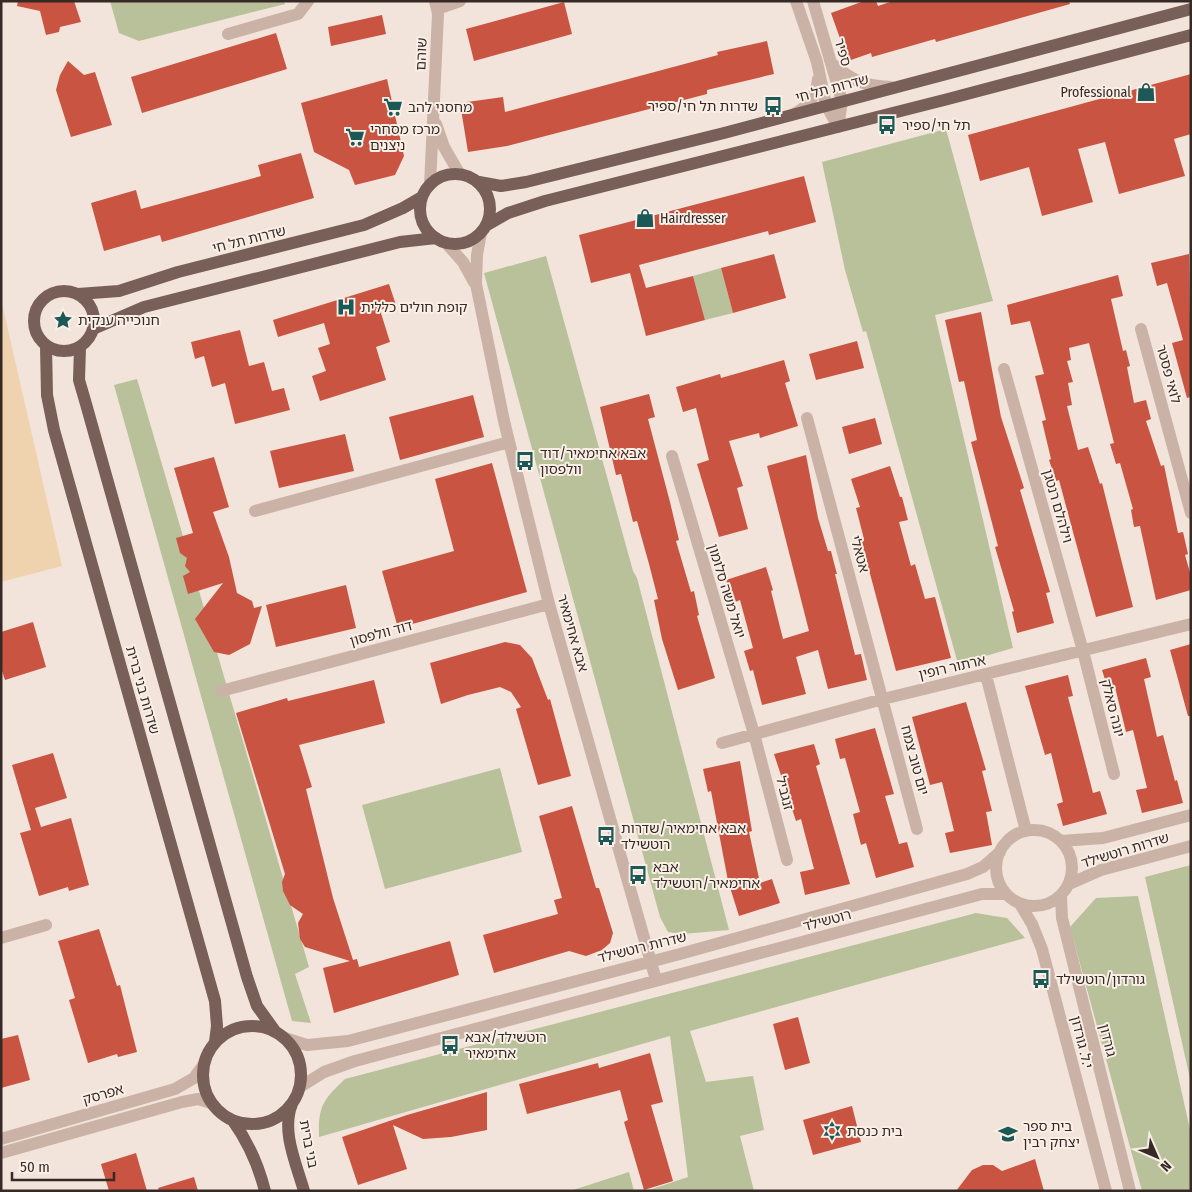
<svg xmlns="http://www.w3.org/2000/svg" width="1192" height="1192" viewBox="0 0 1192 1192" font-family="'Fira Sans Condensed','Noto Sans Hebrew',sans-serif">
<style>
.green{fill:#b8c19a}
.sand{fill:#efd3af}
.building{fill:#c95441}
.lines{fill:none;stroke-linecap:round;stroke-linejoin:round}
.minor{stroke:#cab3a6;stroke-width:12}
.major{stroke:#785f57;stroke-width:12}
.labels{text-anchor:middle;stroke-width:4;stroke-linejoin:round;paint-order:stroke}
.street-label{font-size:14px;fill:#362a27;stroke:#faefe6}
.poi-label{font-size:14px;fill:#362a27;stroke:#faefe6;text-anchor:start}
</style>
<rect width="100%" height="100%" fill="#f2e4da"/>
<!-- green -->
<path class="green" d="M 110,1 L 284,1 L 285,4 L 139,41 L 119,33 Z
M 946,129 L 993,301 L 935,315 L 1013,648 L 958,664 L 866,331 L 863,332 L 845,270 L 822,162 Z
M 546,256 L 633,571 L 637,578 L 729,930 L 682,934 L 668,932 L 660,917 L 484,273 Z
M 721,268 L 733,313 L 705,320 L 693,276 Z
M 137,379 L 309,967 L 295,974 L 311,1023 L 292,1021 L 114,385 Z
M 500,768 L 522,852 L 385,889 L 362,805 Z
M 1191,865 L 1191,1083 L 1145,877 Z
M 1138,896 L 1191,1134 L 1191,1191 L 1142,1191 L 1070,927 L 1096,898 Z
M 976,913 L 1007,918 L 1025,938 L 690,1031 L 706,1082 L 753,1076 L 764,1130 L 740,1136 L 754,1191 L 646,1191 L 688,1177 L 670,1036 L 319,1137 C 318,1106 323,1100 345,1079 Z
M 629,1172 L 634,1191 L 570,1191 Z"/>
<!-- sand -->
<path class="sand" d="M 1,299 L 62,566 L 1,582 Z"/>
<!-- building -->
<path class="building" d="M 18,1 L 74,1 L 81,22 L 60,27 L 59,32 L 46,35 L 40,11 L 17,6 Z
M 864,1 L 876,1 L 878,6 L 893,1 L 1069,1 L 1070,4 L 936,42 L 935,39 L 872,57 L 871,53 L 848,61 L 831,13 Z
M 564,2 L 572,34 L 474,61 L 466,29 Z
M 382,15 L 386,34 L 331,46 L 328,27 Z
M 276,33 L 287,69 L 142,113 L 131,77 Z
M 767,41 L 774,74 L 707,90 L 707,94 L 507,146 L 468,152 L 460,103 L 503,97 L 505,112 L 718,55 L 717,52 Z
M 68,61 L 84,75 L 95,72 L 112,125 L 71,137 L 56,90 L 60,75 Z
M 1191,74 L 1191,134 L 1174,139 L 1185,176 L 1119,194 L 1105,142 L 1078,149 L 1093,202 L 1042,216 L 1029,167 L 980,181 L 968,135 Z
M 387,79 L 404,156 L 395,175 L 355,185 L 349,170 L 314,152 L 301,103 Z
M 301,153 L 314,198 L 162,242 L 160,235 L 104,251 L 91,203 L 136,190 L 141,209 L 261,176 L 258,165 Z
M 804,176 L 816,222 L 769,235 L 768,231 L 639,265 L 646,288 L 693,276 L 705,320 L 646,336 L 630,273 L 591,283 L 579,235 Z
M 774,254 L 786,298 L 733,313 L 721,268 Z
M 1189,254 L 1191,397 L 1187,398 L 1172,343 L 1183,340 L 1167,283 L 1157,286 L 1151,263 Z
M 1118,275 L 1123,296 L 1111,299 L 1123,351 L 1126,350 L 1130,366 L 1127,367 L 1134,403 L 1146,400 L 1151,419 L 1146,421 L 1161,466 L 1164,465 L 1178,533 L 1183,532 L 1188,554 L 1185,555 L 1191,576 L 1191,590 L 1156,600 L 1140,526 L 1134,527 L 1131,510 L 1133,509 L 1120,463 L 1116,464 L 1110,444 L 1114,443 L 1089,343 L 1069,348 L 1071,360 L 1067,361 L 1073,382 L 1068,383 L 1072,405 L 1067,406 L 1078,450 L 1088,447 L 1100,484 L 1102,483 L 1133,607 L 1096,617 L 1059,480 L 1056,481 L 1049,460 L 1051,459 L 1042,421 L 1046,420 L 1035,376 L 1044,374 L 1030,321 L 1011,325 L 1007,305 Z
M 389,284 L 396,305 L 380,310 L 390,342 L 376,347 L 386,380 L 320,401 L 312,376 L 326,371 L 318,348 L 330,344 L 324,323 L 278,337 L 273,320 Z
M 981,312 L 1001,417 L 1024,488 L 1020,490 L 1050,592 L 1046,593 L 1054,623 L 1017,633 L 1012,612 L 1014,611 L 995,547 L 998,546 L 971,442 L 977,440 L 964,381 L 959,382 L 945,320 Z
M 240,330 L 249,366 L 264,362 L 272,391 L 284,388 L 290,410 L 235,424 L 225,383 L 212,387 L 204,356 L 195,359 L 191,342 Z
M 857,341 L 864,368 L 816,380 L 809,354 Z
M 784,360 L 790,381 L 785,383 L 798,426 L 760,438 L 759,433 L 729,441 L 743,486 L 737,488 L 748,529 L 719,537 L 697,464 L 709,460 L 696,408 L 683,412 L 676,387 L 720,374 L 721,378 Z
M 649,394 L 655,417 L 648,419 L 670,502 L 679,540 L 676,541 L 691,592 L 694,591 L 699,615 L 697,616 L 715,678 L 678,690 L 662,639 L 654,600 L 658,599 L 649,564 L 637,521 L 633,522 L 621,474 L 616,475 L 600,407 Z
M 473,395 L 484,437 L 400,460 L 389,417 Z
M 875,418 L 882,444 L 849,454 L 842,427 Z
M 345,434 L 354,471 L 279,488 L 270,451 Z
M 806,455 L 818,518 L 828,551 L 831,551 L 834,563 L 837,574 L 835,574 L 855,655 L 861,654 L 867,680 L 828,689 L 818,650 L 796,657 L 806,694 L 762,705 L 753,670 L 750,671 L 744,651 L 753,648 L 740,600 L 733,603 L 726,580 L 766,567 L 773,590 L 771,591 L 783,639 L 809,631 L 767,466 Z
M 214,457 L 229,507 L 213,512 L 229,557 L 237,593 L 252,601 L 254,608 L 262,606 L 250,644 L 229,655 L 214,652 L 195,619 L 223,583 L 188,594 L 183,576 L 190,572 L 185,566 L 187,558 L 180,553 L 176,538 L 193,533 L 174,468 Z
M 492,463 L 527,592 L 398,628 L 382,571 L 454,551 L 435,479 Z
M 890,466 L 900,497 L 902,497 L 908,520 L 899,522 L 911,566 L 915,564 L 925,599 L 935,597 L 951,658 L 896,671 L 861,540 L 864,539 L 856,508 L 860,507 L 851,479 Z
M 346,585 L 356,628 L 276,647 L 266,605 Z
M 33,622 L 46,667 L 5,680 L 1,668 L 1,632 Z
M 505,642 L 520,645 L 532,658 L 548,700 L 550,699 L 571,776 L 538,785 L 516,709 L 521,707 L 511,692 L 500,687 L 468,695 L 441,704 L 430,663 Z
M 1191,644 L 1191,716 L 1188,716 L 1170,650 Z
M 1146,658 L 1151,677 L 1144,679 L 1157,737 L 1163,735 L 1175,781 L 1177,780 L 1183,803 L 1142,813 L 1136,790 L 1147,788 L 1133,730 L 1126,732 L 1115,687 L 1108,689 L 1102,670 Z
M 1068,675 L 1073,696 L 1068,697 L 1093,793 L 1100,791 L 1107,814 L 1063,826 L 1057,804 L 1063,802 L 1051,753 L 1045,755 L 1025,686 Z
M 374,680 L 385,723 L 299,745 L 312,787 L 306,789 L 333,898 L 353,960 L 357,959 L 359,967 L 450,941 L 459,975 L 334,1013 L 323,968 L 350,961 L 305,947 L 300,939 L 298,923 L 303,914 L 290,905 L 283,891 L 282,882 L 285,874 L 236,713 L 287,698 L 288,701 Z
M 966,702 L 986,770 L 982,771 L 992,811 L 986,812 L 992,845 L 950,853 L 945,833 L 954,831 L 942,782 L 930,785 L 912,717 Z
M 875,728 L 894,794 L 885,796 L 899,844 L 907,842 L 914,867 L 876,878 L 866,843 L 861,845 L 853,814 L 860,812 L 845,758 L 840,759 L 835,739 Z
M 814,744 L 820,764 L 816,766 L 850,884 L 805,895 L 800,872 L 814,869 L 801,819 L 796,821 L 774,754 Z
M 53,753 L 67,798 L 35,808 L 41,827 L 71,818 L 89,885 L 69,891 L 68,887 L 39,896 L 20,833 L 31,830 L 12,765 Z
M 740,761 L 752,831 L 749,832 L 760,883 L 772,879 L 780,903 L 739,916 L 728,881 L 711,791 L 708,792 L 703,769 Z
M 572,806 L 596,888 L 599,888 L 613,933 L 610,943 L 602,950 L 586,956 L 569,951 L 494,973 L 483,935 L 558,914 L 554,900 L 562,898 L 539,816 Z
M 99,929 L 117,986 L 120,985 L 137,1052 L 118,1057 L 117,1054 L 88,1063 L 69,1000 L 75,998 L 58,941 Z
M 798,1017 L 810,1063 L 785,1070 L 773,1024 Z
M 18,1035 L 30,1080 L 1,1088 L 1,1039 Z
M 650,1053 L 663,1102 L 651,1105 L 673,1181 L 644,1190 L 624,1122 L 628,1120 L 620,1090 L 527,1114 L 519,1084 L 598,1063 L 599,1068 Z
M 487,1092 L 487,1130 L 451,1137 L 423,1139 L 393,1125 L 407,1169 L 358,1185 L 342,1137 L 407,1115 Z
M 852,1106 L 861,1142 L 813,1155 L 803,1120 Z
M 136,1153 L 147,1191 L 109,1191 L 101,1164 Z
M 1035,1159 L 1044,1191 L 956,1191 L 972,1170 L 983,1165 L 993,1165 L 1002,1171 Z
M 194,1177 L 198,1191 L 159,1191 L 158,1188 Z"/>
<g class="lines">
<!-- minor -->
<path class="minor" d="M 796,1 L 817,62 L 826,105 L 838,127
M 813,1 L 842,101 L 838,127
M 437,9 L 460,1
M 228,34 L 298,14 L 308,1
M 831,63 C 853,81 863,86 891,87
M 794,114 C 809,106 816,96 818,79
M 436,124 L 444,147 L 459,173
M 430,185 L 438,14 L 435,1
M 481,233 L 477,255 L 476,284 L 504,421 L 549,604 L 656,980
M 446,243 L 463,262 L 474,282
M 1141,329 L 1191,513
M 1004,369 L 1083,651 L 1114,774
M 807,418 L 917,829
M 672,456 L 754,734 L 787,860
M 255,511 L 509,442
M 986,675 L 1026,831
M 221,691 L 549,604
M 722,743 L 883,699 L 1191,624
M996 868a38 38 0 1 1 76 0a38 38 0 1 1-76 0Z
M 1061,841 L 1103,838 L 1191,815
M 1069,884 L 1101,870 L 1191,846
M 1061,896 L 1062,918 L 1130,1191
M 1020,904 L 1032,924 L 1042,949 L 1106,1191
M 1,938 L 46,925
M 285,1038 L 307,1045 L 348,1041 L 680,954 L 967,874 L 983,867 L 1000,852
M 300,1087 L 324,1072 L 355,1061 L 982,894 L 1006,894
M 1,1139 L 175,1089 L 194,1078 L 204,1064
M 1,1153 L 182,1102 L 198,1099 L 211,1103"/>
<!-- major -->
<path class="major" d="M420 209a35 35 0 1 1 70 0a35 35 0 1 1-70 0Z
M 479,182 L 501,186 L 526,182 L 724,133 L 1191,9
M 487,225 L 508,213 L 545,201 L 948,99 L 1191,35
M34 321a30 30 0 1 1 60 0a30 30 0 1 1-60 0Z
M 78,294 L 119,291 L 178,272 L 364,225 L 403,208 L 422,197
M 93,329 L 144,307 L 400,242 L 436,238
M 46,346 L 47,395 L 54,430 L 215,1001 L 217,1026 L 215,1042
M 80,347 L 79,380 L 86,404 L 247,977 L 257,1006 L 275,1031
M203 1075a49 49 0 1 1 98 0a49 49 0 1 1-98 0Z
M 292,1104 C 281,1131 296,1163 304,1191
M 233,1121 C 249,1143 258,1164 265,1191"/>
</g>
<!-- icons -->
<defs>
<g id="shop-bare" transform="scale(1.5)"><path d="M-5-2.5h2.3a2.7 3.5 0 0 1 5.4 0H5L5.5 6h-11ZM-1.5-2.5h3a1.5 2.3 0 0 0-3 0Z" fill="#1c5856" stroke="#faefe6" stroke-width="2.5" paint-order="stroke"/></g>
<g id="bus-bare" transform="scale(1.5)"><path d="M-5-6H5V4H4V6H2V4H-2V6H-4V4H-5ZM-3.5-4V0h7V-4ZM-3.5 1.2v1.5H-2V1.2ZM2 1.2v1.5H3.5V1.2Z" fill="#1c5856" stroke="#faefe6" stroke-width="2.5" paint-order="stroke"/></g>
<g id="supermarket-bare" transform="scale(1.5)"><path d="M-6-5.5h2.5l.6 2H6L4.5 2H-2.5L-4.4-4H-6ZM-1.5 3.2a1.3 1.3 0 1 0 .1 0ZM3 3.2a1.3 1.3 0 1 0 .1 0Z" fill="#1c5856" stroke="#faefe6" stroke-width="2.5" paint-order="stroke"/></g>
<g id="hospital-bare" transform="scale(1.5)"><path d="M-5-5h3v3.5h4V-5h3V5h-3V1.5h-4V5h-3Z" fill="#1c5856" stroke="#faefe6" stroke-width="2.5" paint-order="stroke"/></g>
<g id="sight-bare" transform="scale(1.5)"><path d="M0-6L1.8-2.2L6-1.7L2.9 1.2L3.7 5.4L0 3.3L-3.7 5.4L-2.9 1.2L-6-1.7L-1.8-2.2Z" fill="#1c5856" stroke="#faefe6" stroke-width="2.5" paint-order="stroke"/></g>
<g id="synagogue-bare" transform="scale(1.5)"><path d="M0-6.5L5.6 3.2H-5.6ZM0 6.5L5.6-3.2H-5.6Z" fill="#1c5856" stroke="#faefe6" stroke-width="2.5" paint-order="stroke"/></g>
<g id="school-bare" transform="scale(1.5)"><path d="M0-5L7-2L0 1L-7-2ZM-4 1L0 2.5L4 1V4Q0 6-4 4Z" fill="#1c5856" stroke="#faefe6" stroke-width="2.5" paint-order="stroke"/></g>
</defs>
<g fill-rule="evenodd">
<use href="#shop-bare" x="1146" y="92"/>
<use href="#bus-bare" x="773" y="106"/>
<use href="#supermarket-bare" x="393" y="107"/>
<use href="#bus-bare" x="887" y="125"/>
<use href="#supermarket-bare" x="355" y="137"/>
<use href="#shop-bare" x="645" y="218"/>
<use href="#hospital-bare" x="346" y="307"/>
<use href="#sight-bare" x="63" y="320"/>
<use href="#bus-bare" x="525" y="461"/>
<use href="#bus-bare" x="606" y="836"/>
<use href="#bus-bare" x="638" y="875"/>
<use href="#bus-bare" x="1041" y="979"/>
<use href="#bus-bare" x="450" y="1045"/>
<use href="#synagogue-bare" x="832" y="1131"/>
<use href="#school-bare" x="1008" y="1134"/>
</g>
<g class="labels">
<!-- street labels -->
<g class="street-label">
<text transform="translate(843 52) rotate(74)" y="5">ספיר</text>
<text transform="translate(421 54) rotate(-87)" y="5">שוהם</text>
<text transform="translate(832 88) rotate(-15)" y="5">שדרות תל חי</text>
<text transform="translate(249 239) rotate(-14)" y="5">שדרות תל חי</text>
<text transform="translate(1169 374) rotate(75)" y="5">לואי פסטר</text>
<text transform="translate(1058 506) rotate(74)" y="5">וילהלם רנטגן</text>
<text transform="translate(860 554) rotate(75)" y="5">אטאלי</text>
<text transform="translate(727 591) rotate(73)" y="5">יואל משה סלומון</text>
<text transform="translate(381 633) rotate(-15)" y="5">דוד וולפסון</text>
<text transform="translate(573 633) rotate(74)" y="5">אבא אחימאיר</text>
<text transform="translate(952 667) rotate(-13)" y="5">ארתור רופין</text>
<text transform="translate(143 690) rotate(74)" y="5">שדרות בני ברית</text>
<text transform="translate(1113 708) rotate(76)" y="5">יונה סאלק</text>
<text transform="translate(915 760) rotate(75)" y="5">יום טוב צמח</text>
<text transform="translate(785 793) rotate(76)" y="5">זנגביל</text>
<text transform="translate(1125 850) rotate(-17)" y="5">שדרות רוטשילד</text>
<text transform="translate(827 920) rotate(-15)" y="5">רוטשילד</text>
<text transform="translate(642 947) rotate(-14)" y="5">שדרות רוטשילד</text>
<text transform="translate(1108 1040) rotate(76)" y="5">גורדון</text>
<text transform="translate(1082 1042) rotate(76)" y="5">י.ל. גורדון</text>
<text transform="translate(103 1094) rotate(-16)" y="5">אפרסק</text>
<text transform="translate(309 1144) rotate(79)" y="5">בני ברית</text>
</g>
<!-- poi labels -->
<g class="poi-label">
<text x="1131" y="97" text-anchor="end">Professional</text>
<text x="758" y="111" text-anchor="end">שדרות תל חי/ספיר</text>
<text x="408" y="112">מחסני להב</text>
<text x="902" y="130">תל חי/ספיר</text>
<text x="370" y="134">מרכז מסחרי<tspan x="370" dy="16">ניצנים</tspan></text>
<text x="660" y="223">Hairdresser</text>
<text x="361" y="312">קופת חולים כללית</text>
<text x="78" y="325">חנוכייה ענקית</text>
<text x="540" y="458">אבא אחימאיר/דוד<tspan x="540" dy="16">וולפסון</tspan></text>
<text x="621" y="833">אבא אחימאיר/שדרות<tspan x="621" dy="16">רוטשילד</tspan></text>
<text x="653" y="872">אבא<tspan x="653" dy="16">אחימאיר/רוטשילד</tspan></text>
<text x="1056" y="984">גורדון/רוטשילד</text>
<text x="465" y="1042">רוטשילד/אבא<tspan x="465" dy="16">אחימאיר</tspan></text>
<text x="1023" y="1131">בית ספר<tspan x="1023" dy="16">יצחק רבין</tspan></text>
<text x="847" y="1136">בית כנסת</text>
</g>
</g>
<!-- border -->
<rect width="1192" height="1192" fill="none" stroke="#362a27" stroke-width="5"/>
<!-- north arrow -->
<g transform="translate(1157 1157) rotate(135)" stroke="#faefe6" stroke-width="4" paint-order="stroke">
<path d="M0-4L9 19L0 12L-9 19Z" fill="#362a27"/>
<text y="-8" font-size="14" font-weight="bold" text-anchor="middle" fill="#362a27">N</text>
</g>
<!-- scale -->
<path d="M12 1172v8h102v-8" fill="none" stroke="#362a27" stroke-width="2.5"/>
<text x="20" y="1172" font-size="15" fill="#362a27" stroke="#faefe6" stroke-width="4" paint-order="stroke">50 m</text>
</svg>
